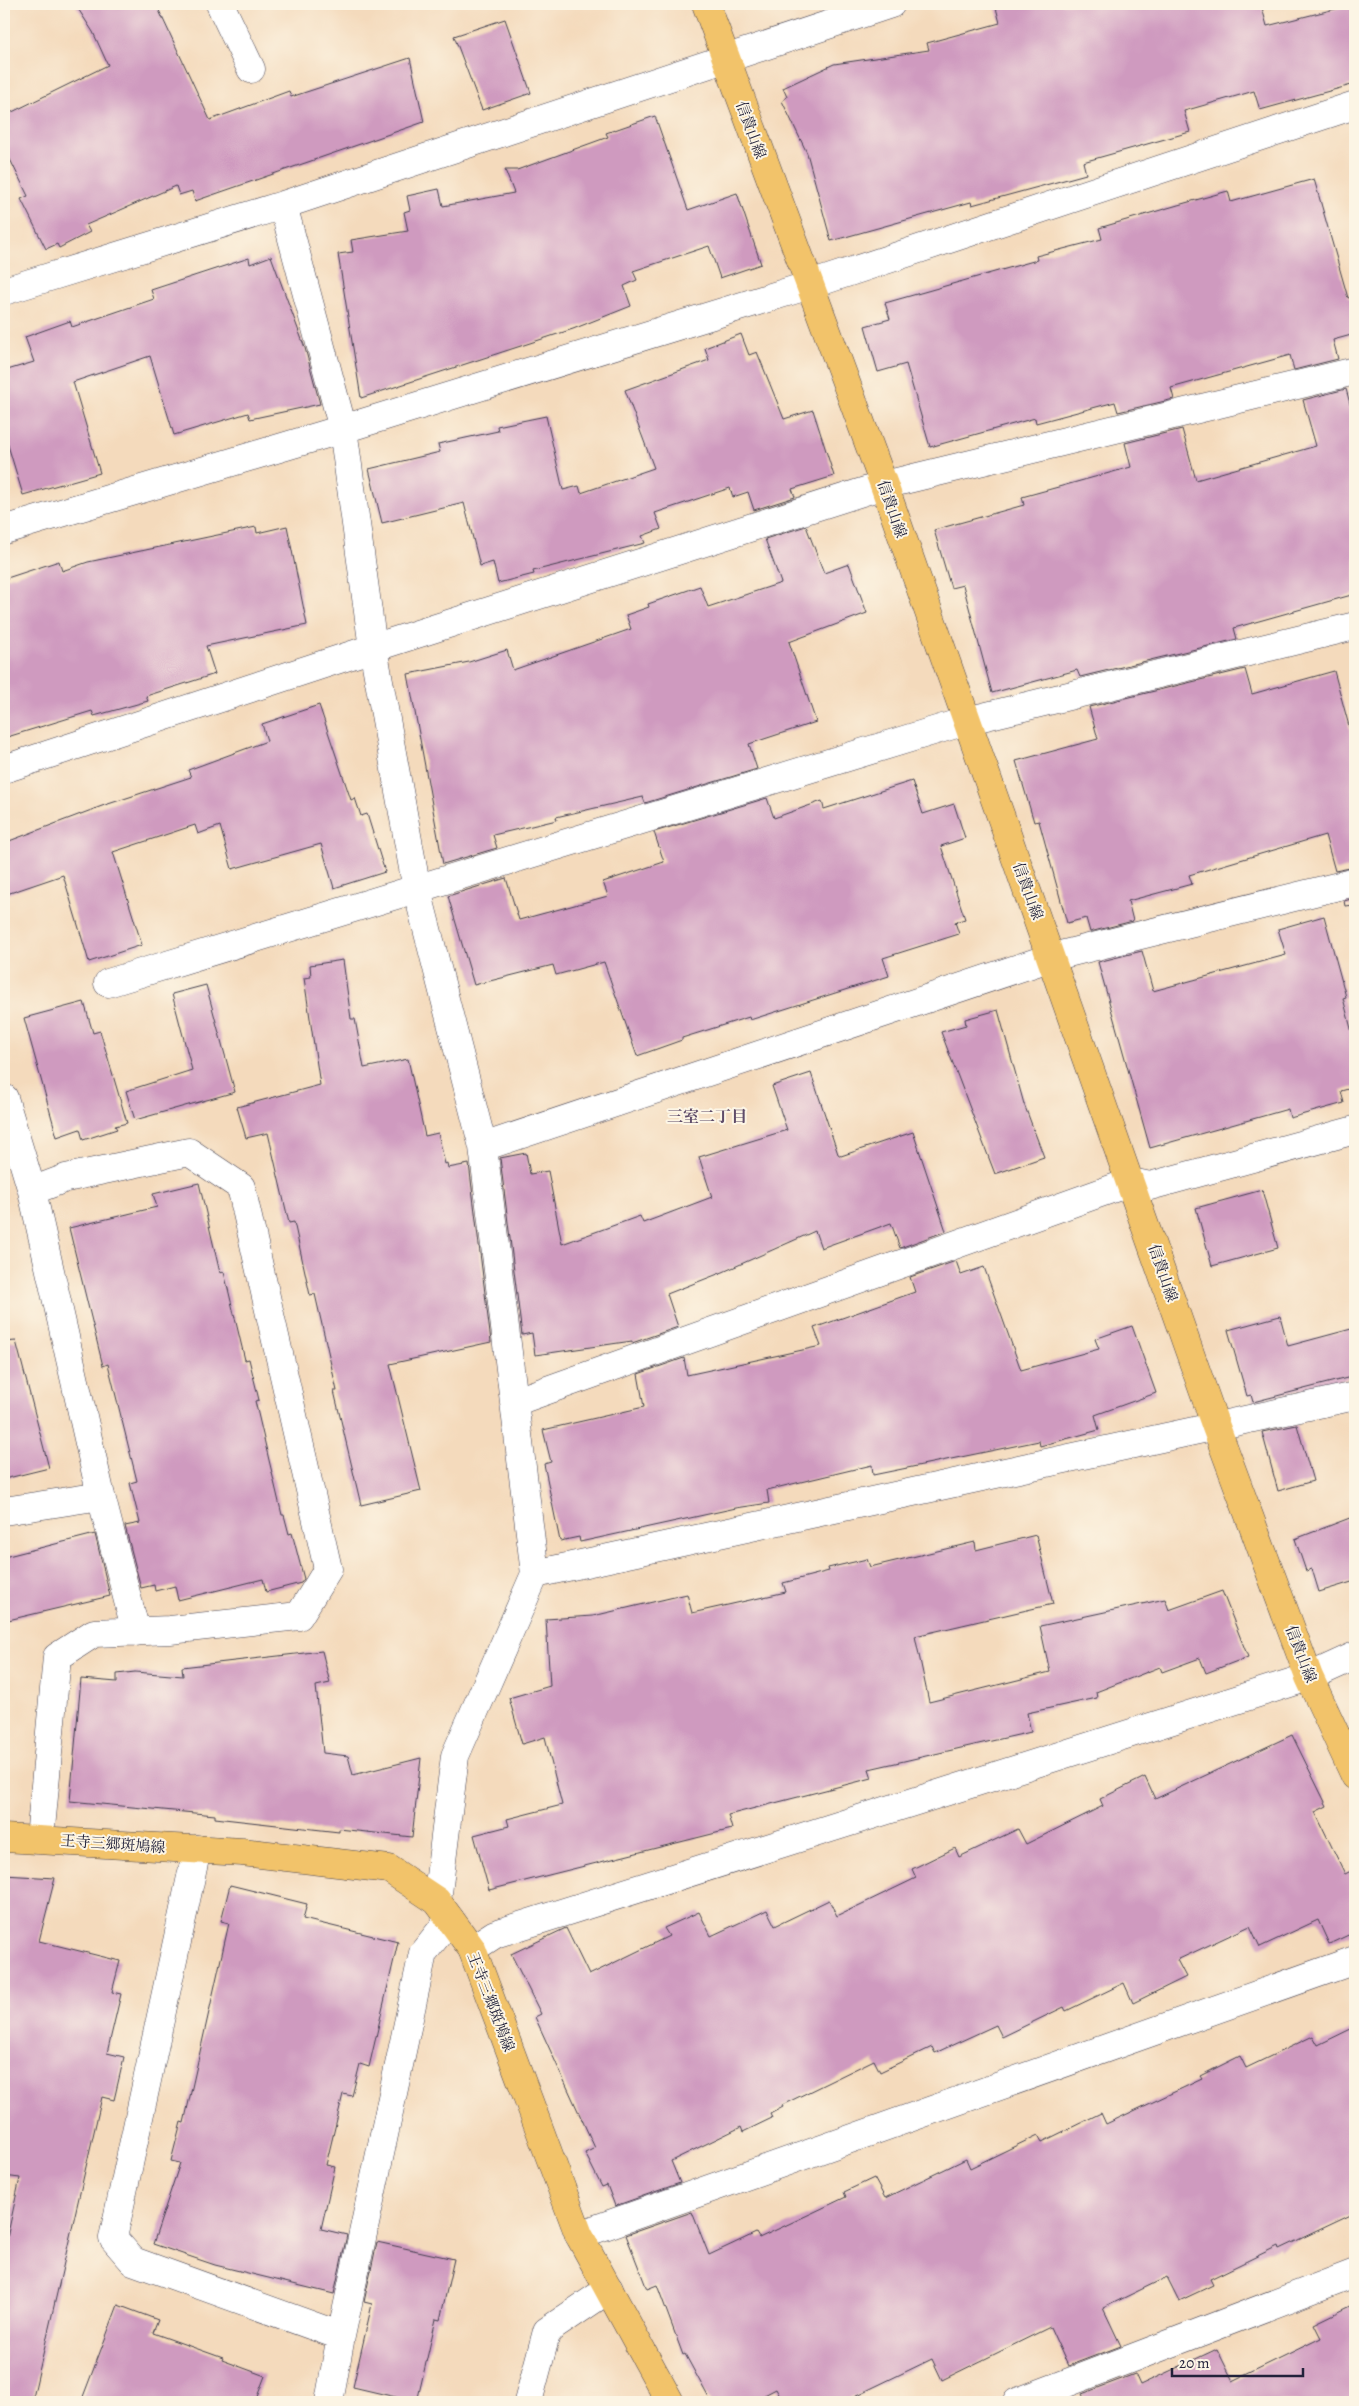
<svg xmlns="http://www.w3.org/2000/svg" width="1359" height="2406" viewBox="0 0 1359 2406" font-family="Alegreya,'Noto Serif JP',serif">
<style>
.building{fill:#cf9abf}
.lines{fill:none;stroke-linecap:round;stroke-linejoin:round}
.minor-casing{stroke:#423e4e;stroke-width:29}
.major-casing{stroke:#423e4e;stroke-width:29}
.minor{stroke:#fff;stroke-width:28}
.major{stroke:#f2c36a;stroke-width:28}
.labels{text-anchor:middle;stroke-width:4;stroke-linejoin:round;paint-order:stroke}
.street-label{font-size:15px;fill:#22223b;stroke:#fcf5e5}
.neighbourhood-label{font-size:16px;font-weight:bold;fill:#5f4c69;stroke:#fcf5e5}
</style>
<rect width="100%" height="100%" fill="#fcf5e5"/>
<filter id="ink" filterUnits="userSpaceOnUse"><feTurbulence type="fractalNoise" baseFrequency=".02" numOctaves="2"/><feDisplacementMap in="SourceGraphic" scale="10" xChannelSelector="R" yChannelSelector="G"/><feConvolveMatrix kernelMatrix="1 2 1 2 8 2 1 2 1" color-interpolation-filters="sRGB"/></filter>
<filter id="wash" filterUnits="userSpaceOnUse"><feTurbulence type="fractalNoise" baseFrequency=".0096" numOctaves="4" result="noise"/><feDisplacementMap in="SourceGraphic" scale="20" xChannelSelector="R" yChannelSelector="G"/><feGaussianBlur stdDeviation="1.12" result="paint"/><feColorMatrix in="noise" values="0 0 0 0 0 0 0 0 0 0 0 0 0 0 0 0 0 1.4 0 .05"/><feComposite in="paint" operator="in"/></filter>
<g filter="url(#wash)">
<rect width="100%" height="100%" fill="#f4dabc"/>
<g id="blocks">
<!-- building -->
<path class="building" d="M 75,4 L 156,4 L 210,120 L 289,91 L 291,97 L 410,58 L 424,122 L 195,201 L 192,191 L 179,195 L 176,186 L 86,225 L 90,232 L 59,248 L 57,244 L 46,249 L 21,199 L 28,196 L 4,147 L 4,116 L 108,65 L 93,32 Z
M 995,4 L 1261,4 L 1267,26 L 1355,4 L 1355,84 L 1260,110 L 1254,91 L 1184,111 L 1190,132 L 1083,162 L 1086,174 L 972,205 L 971,202 L 831,241 L 807,153 L 782,101 L 787,97 L 783,88 L 834,64 L 929,50 L 927,43 L 1000,23 Z
M 505,19 L 531,93 L 482,110 L 454,36 Z
M 655,116 L 688,210 L 737,193 L 761,264 L 720,278 L 709,246 L 633,271 L 637,280 L 624,286 L 631,306 L 573,329 L 361,398 L 338,254 L 353,252 L 351,240 L 408,231 L 404,212 L 410,210 L 407,196 L 439,189 L 443,206 L 514,193 L 505,170 L 517,170 L 608,137 L 606,133 Z
M 1314,179 L 1348,298 L 1355,296 L 1355,334 L 1333,340 L 1338,359 L 1294,370 L 1290,355 L 1171,388 L 1174,399 L 1118,412 L 1115,402 L 1036,423 L 1035,418 L 930,447 L 906,364 L 878,372 L 865,326 L 890,319 L 885,303 L 1037,260 L 1036,256 L 1102,239 L 1099,228 L 1178,205 L 1228,191 L 1231,202 Z
M 271,256 L 305,348 L 320,404 L 250,419 L 248,413 L 174,435 L 150,356 L 73,382 L 100,473 L 23,495 L 4,432 L 4,371 L 34,362 L 25,337 L 70,321 L 72,327 L 154,299 L 151,290 L 249,258 L 250,264 Z
M 741,334 L 749,355 L 757,352 L 784,419 L 813,410 L 834,476 L 792,489 L 795,497 L 754,510 L 748,492 L 733,497 L 730,488 L 655,513 L 661,529 L 642,536 L 645,543 L 533,571 L 534,574 L 498,583 L 493,562 L 480,566 L 464,503 L 382,523 L 369,469 L 440,452 L 438,444 L 498,431 L 497,426 L 546,416 L 563,490 L 579,486 L 581,493 L 654,468 L 625,390 L 709,360 L 705,348 Z
M 1346,389 L 1355,422 L 1355,594 L 1234,628 L 1237,639 L 1080,677 L 1077,670 L 992,693 L 963,585 L 951,588 L 934,530 L 1024,505 L 1022,497 L 1131,467 L 1125,443 L 1182,429 L 1196,480 L 1316,446 L 1303,400 Z
M 287,526 L 307,625 L 206,646 L 215,674 L 146,696 L 148,701 L 94,716 L 92,711 L 4,738 L 4,579 L 59,561 L 62,571 L 88,562 L 256,527 L 257,533 Z
M 806,526 L 824,573 L 849,564 L 867,613 L 789,642 L 816,722 L 749,744 L 757,769 L 645,803 L 643,797 L 556,817 L 557,820 L 493,835 L 497,848 L 443,864 L 408,674 L 469,662 L 507,650 L 513,670 L 631,629 L 626,615 L 649,607 L 648,604 L 700,586 L 708,607 L 781,583 L 765,539 Z
M 1245,669 L 1252,694 L 1334,671 L 1355,748 L 1355,867 L 1335,871 L 1325,835 L 1189,875 L 1192,884 L 1128,901 L 1133,921 L 1090,932 L 1086,918 L 1067,923 L 1039,821 L 1034,822 L 1016,761 L 1098,739 L 1089,707 Z
M 319,705 L 351,800 L 355,798 L 361,816 L 367,814 L 385,872 L 334,888 L 321,844 L 232,869 L 220,826 L 198,834 L 195,825 L 113,852 L 142,945 L 89,962 L 63,875 L 4,895 L 4,843 L 102,806 L 191,777 L 188,770 L 267,741 L 262,724 Z
M 912,781 L 923,814 L 954,804 L 965,838 L 941,846 L 965,919 L 955,922 L 959,934 L 883,958 L 889,976 L 750,1020 L 749,1017 L 682,1038 L 682,1040 L 637,1056 L 604,962 L 556,975 L 553,965 L 474,985 L 448,896 L 506,878 L 519,920 L 608,896 L 603,882 L 664,862 L 654,832 L 767,798 L 774,818 L 822,801 L 824,809 Z
M 1355,898 L 1355,905 L 1345,906 L 1344,901 Z
M 1324,916 L 1346,997 L 1343,998 L 1355,1044 L 1355,1087 L 1341,1091 L 1344,1103 L 1290,1118 L 1288,1109 L 1150,1148 L 1098,962 L 1142,951 L 1153,991 L 1286,955 L 1278,929 Z
M 343,960 L 351,1019 L 355,1019 L 364,1068 L 408,1059 L 425,1136 L 438,1133 L 445,1164 L 447,1163 L 448,1168 L 469,1164 L 491,1342 L 390,1364 L 421,1491 L 361,1505 L 334,1391 L 337,1391 L 315,1294 L 310,1295 L 294,1222 L 289,1223 L 268,1133 L 246,1138 L 237,1107 L 320,1085 L 304,978 L 311,977 L 310,965 Z
M 206,985 L 235,1092 L 135,1120 L 126,1091 L 192,1070 L 172,994 Z
M 84,1002 L 93,1033 L 100,1031 L 127,1123 L 115,1126 L 117,1129 L 83,1140 L 80,1129 L 57,1137 L 24,1018 Z
M 998,1010 L 1024,1104 L 1044,1157 L 995,1174 L 941,1032 L 966,1025 L 965,1019 Z
M 811,1073 L 838,1154 L 841,1156 L 913,1132 L 946,1231 L 900,1248 L 891,1223 L 821,1248 L 815,1231 L 723,1272 L 667,1294 L 678,1327 L 632,1343 L 632,1341 L 535,1355 L 532,1333 L 522,1335 L 500,1158 L 526,1153 L 530,1174 L 548,1171 L 562,1244 L 640,1216 L 643,1223 L 712,1197 L 699,1157 L 787,1130 L 772,1086 Z
M 199,1183 L 220,1273 L 224,1272 L 245,1360 L 249,1359 L 259,1400 L 255,1401 L 282,1515 L 284,1515 L 289,1534 L 292,1533 L 304,1579 L 301,1583 L 266,1592 L 263,1579 L 178,1600 L 175,1586 L 155,1591 L 154,1585 L 141,1588 L 125,1526 L 140,1523 L 130,1483 L 137,1481 L 108,1364 L 103,1366 L 69,1228 L 157,1207 L 153,1194 Z
M 1262,1190 L 1278,1248 L 1212,1266 L 1196,1208 Z
M 956,1261 L 961,1275 L 984,1267 L 1021,1370 L 1099,1349 L 1095,1339 L 1132,1326 L 1156,1393 L 1095,1415 L 1099,1430 L 1040,1446 L 1039,1441 L 873,1475 L 872,1465 L 767,1490 L 769,1503 L 736,1508 L 580,1542 L 579,1537 L 560,1541 L 544,1464 L 551,1462 L 543,1430 L 644,1407 L 638,1374 L 684,1358 L 687,1375 L 821,1346 L 814,1328 L 915,1292 L 910,1277 Z
M 1280,1316 L 1288,1346 L 1355,1328 L 1355,1376 L 1253,1402 L 1251,1395 L 1247,1396 L 1228,1330 Z
M 16,1341 L 49,1468 L 4,1479 L 4,1342 Z
M 1297,1425 L 1313,1481 L 1278,1491 L 1262,1432 Z
M 1355,1516 L 1355,1581 L 1319,1592 L 1312,1569 L 1306,1571 L 1295,1539 Z
M 95,1534 L 110,1596 L 4,1621 L 4,1557 Z
M 1036,1535 L 1053,1604 L 915,1636 L 929,1702 L 1050,1672 L 1040,1626 L 1165,1599 L 1169,1610 L 1222,1591 L 1248,1657 L 1206,1673 L 1200,1658 L 1162,1672 L 1160,1667 L 1096,1692 L 1097,1698 L 1027,1713 L 1031,1732 L 869,1769 L 872,1778 L 728,1815 L 732,1829 L 489,1890 L 474,1835 L 509,1826 L 507,1819 L 562,1805 L 545,1737 L 522,1744 L 509,1698 L 550,1686 L 546,1619 L 593,1616 L 687,1594 L 692,1613 L 786,1592 L 783,1583 L 829,1571 L 828,1568 L 867,1559 L 870,1567 L 975,1542 L 976,1550 Z
M 322,1651 L 330,1683 L 316,1686 L 323,1753 L 348,1756 L 353,1775 L 421,1758 L 412,1837 L 339,1829 L 339,1832 L 215,1818 L 215,1815 L 70,1801 L 81,1679 L 117,1682 L 117,1674 L 135,1672 L 183,1676 L 182,1667 Z
M 1292,1735 L 1327,1806 L 1315,1812 L 1345,1874 L 1355,1869 L 1355,1932 L 1329,1944 L 1318,1920 L 1260,1947 L 1250,1926 L 1177,1960 L 1186,1977 L 1133,2003 L 1124,1983 L 1066,2011 L 1064,2007 L 1002,2037 L 996,2025 L 935,2053 L 932,2047 L 880,2072 L 874,2060 L 782,2105 L 783,2107 L 770,2114 L 772,2118 L 743,2132 L 741,2127 L 671,2161 L 680,2183 L 615,2206 L 607,2185 L 602,2187 L 585,2153 L 595,2148 L 535,2017 L 541,2014 L 511,1954 L 566,1928 L 589,1975 L 669,1936 L 664,1928 L 699,1912 L 711,1936 L 767,1910 L 775,1926 L 829,1900 L 837,1916 L 916,1878 L 912,1869 L 955,1848 L 959,1857 L 1018,1829 L 1026,1844 L 1103,1806 L 1100,1799 L 1145,1777 L 1155,1799 Z
M 4,1875 L 55,1878 L 39,1941 L 120,1961 L 112,1992 L 121,1994 L 107,2053 L 124,2057 L 114,2100 L 102,2097 L 32,2402 L 4,2402 L 4,2252 L 20,2178 L 4,2176 Z
M 230,1885 L 307,1904 L 303,1919 L 398,1942 L 369,2067 L 360,2064 L 352,2096 L 343,2094 L 326,2165 L 335,2167 L 321,2229 L 347,2235 L 334,2294 L 215,2265 L 153,2244 L 180,2163 L 171,2161 L 181,2122 L 184,2123 L 229,1923 L 221,1921 Z
M 1355,2027 L 1355,2213 L 1279,2249 L 1278,2246 L 1210,2279 L 1213,2285 L 1179,2301 L 1167,2277 L 1103,2308 L 1121,2346 L 1068,2366 L 1050,2327 L 942,2380 L 932,2359 L 843,2402 L 783,2402 L 776,2389 L 751,2402 L 711,2402 L 685,2354 L 683,2355 L 657,2285 L 647,2289 L 626,2235 L 692,2212 L 709,2255 L 756,2233 L 759,2238 L 846,2197 L 844,2192 L 874,2178 L 885,2198 L 966,2159 L 970,2168 L 1038,2135 L 1042,2142 L 1101,2113 L 1106,2124 L 1202,2079 L 1200,2076 L 1240,2056 L 1246,2068 L 1313,2036 L 1318,2045 Z
M 377,2242 L 454,2259 L 440,2320 L 436,2319 L 417,2402 L 353,2387 L 372,2304 L 364,2302 Z
M 1355,2304 L 1355,2402 L 1086,2402 L 1082,2394 L 1135,2374 L 1140,2385 L 1217,2349 L 1233,2381 L 1321,2338 L 1314,2324 Z
M 118,2305 L 158,2320 L 153,2333 L 223,2358 L 222,2360 L 265,2376 L 255,2402 L 81,2402 Z"/>
</g>
</g>
<g filter="url(#ink)">
<use href="#blocks" fill-opacity="0" stroke="#423e4e" stroke-width="1"/>
<g class="lines">
<!-- minor casing -->
<g class="minor-casing">
<path id="minor" d="M 220,4 L 251,69
M 283,205 L 891,4
M 4,291 L 283,205 L 343,429 L 373,648 L 417,890 L 483,1147 L 535,1574 L 455,1756 L 437,1901
M 4,530 L 343,429 L 810,285 L 1355,105
M 4,769 L 373,648 L 884,485 L 1355,371
M 108,983 L 966,721 L 1355,626
M 4,1098 L 32,1191
M 483,1147 L 1052,957 L 1355,882
M 514,1402 L 1131,1182 L 1150,1186 L 1355,1130
M 4,1511 L 101,1496
M 535,1574 L 1355,1396
M 40,1839 L 57,1657 L 94,1633 L 170,1630 L 299,1616 L 328,1569 L 241,1187 L 189,1152 L 66,1178 L 32,1191 L 101,1496 L 136,1632
M 197,1849 L 113,2238 L 133,2261 L 341,2336
M 472,1949 L 495,1934 L 1309,1677 L 1355,1656
M 579,2235 L 1355,1960
M 329,2402 L 341,2336 L 423,1953 L 450,1919
M 528,2402 L 547,2331 L 609,2289
M 1017,2402 L 1355,2273"/>
</g>
<!-- major casing -->
<g class="major-casing">
<path id="major" d="M 706,4 L 884,485 L 1216,1427 L 1309,1677 L 1355,1776
M 4,1838 L 242,1852 L 389,1869 L 437,1901 L 472,1949 L 579,2235 L 670,2402"/>
</g>
<!-- minor -->
<use href="#minor" class="minor"/>
<!-- major -->
<use href="#major" class="major"/>
</g>
</g>
<g class="labels">
<!-- street labels -->
<g class="street-label">
<text transform="translate(751 130) rotate(70)" y="5">信貴山線</text>
<text transform="translate(892 509) rotate(71)" y="5">信貴山線</text>
<text transform="translate(1028 891) rotate(70)" y="5">信貴山線</text>
<text transform="translate(1163 1273) rotate(71)" y="5">信貴山線</text>
<text transform="translate(1301 1654) rotate(69)" y="5">信貴山線</text>
<text transform="translate(113 1844) rotate(4)" y="5">王寺三郷斑鳩線</text>
<text transform="translate(491 2002) rotate(69)" y="5">王寺三郷斑鳩線</text>
</g>
<!-- neighbourhood labels -->
<g class="neighbourhood-label">
<text x="707" y="1122">三室二丁目</text>
</g>
</g>
<!-- margin -->
<rect width="1359" height="2406" fill="none" stroke="#fcf5e5" stroke-width="20"/>
<!-- scale -->
<path d="M1172 2368v8h131v-8" fill="none" stroke="#22223b" stroke-width="2.5"/>
<text x="1179" y="2368" font-size="15" fill="#22223b" stroke="#fcf5e5" stroke-width="4" paint-order="stroke">20 m</text>
</svg>
